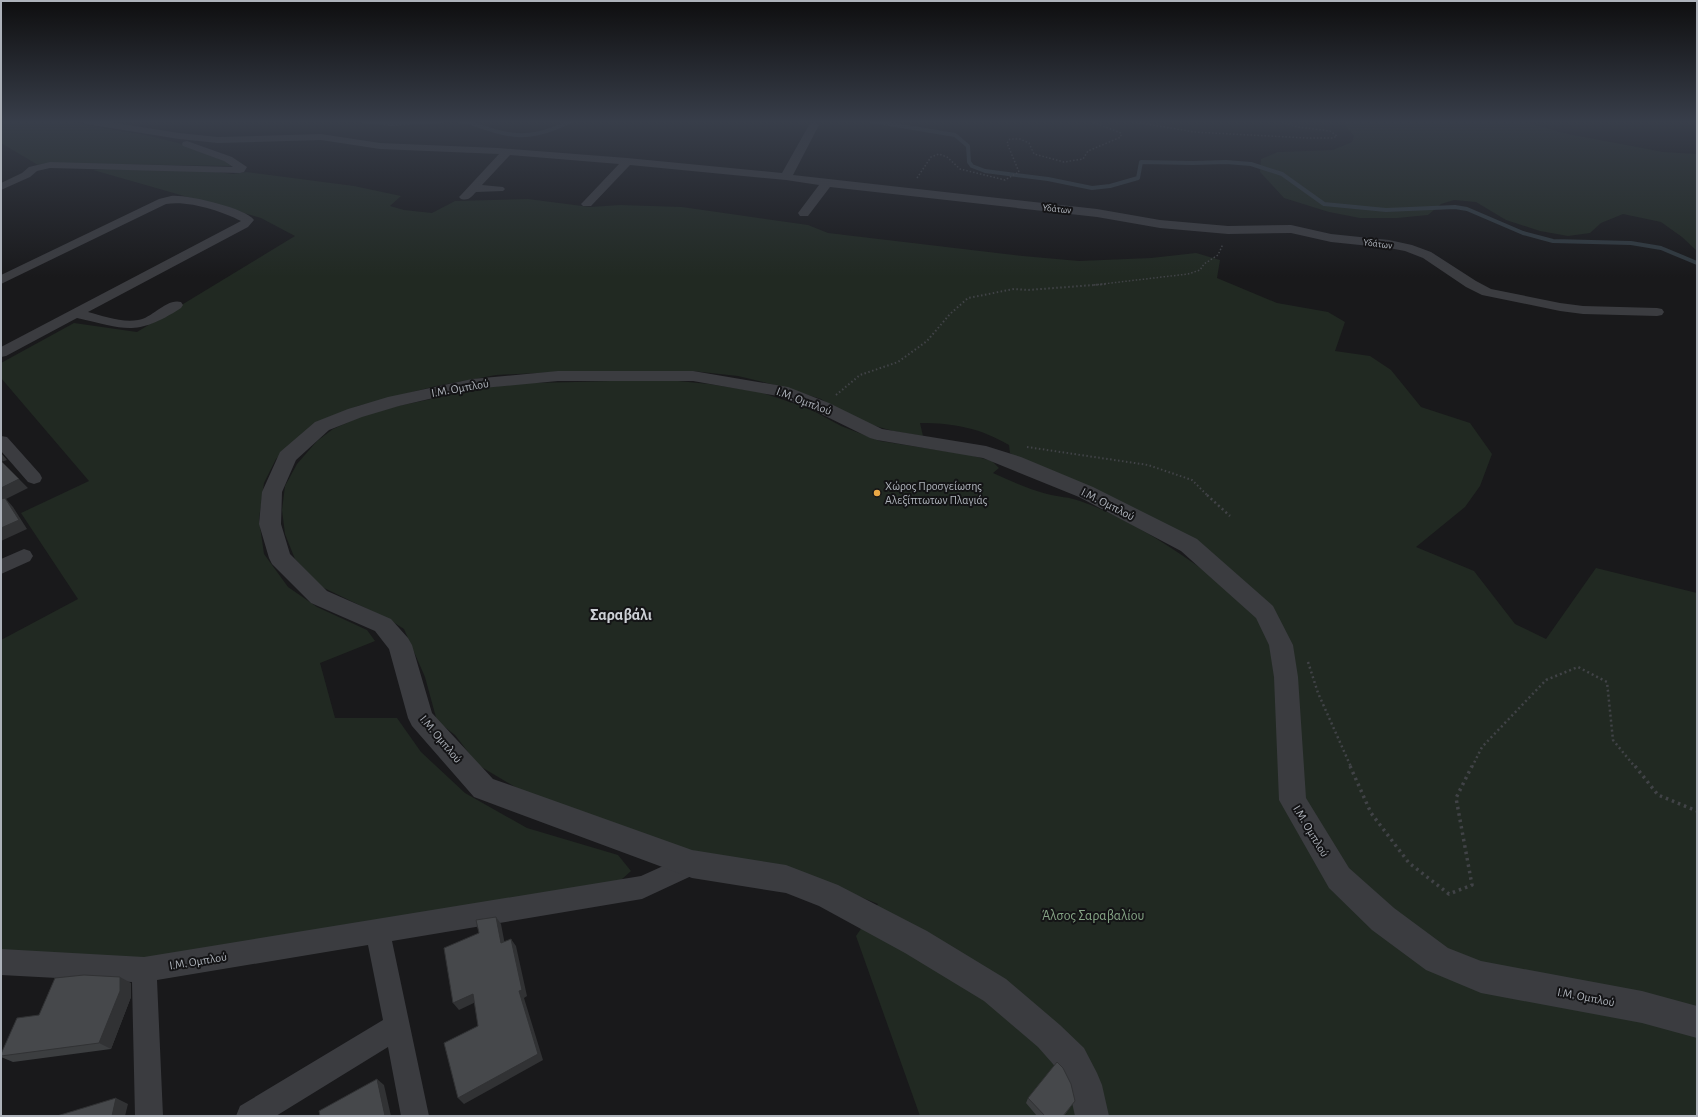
<svg xmlns="http://www.w3.org/2000/svg" width="1698" height="1117" viewBox="0 0 1698 1117" font-family="'Alegreya Sans',sans-serif">
<style>
.green{fill:#212922}
.lines{fill:none;stroke-linecap:round;stroke-linejoin:round}
.stream{stroke:#30393f;stroke-width:4}
.path-far3{stroke:#414347;stroke-width:1.5;stroke-dasharray:1.5 2;stroke-linecap:butt}
.path-far2{stroke:#414347;stroke-width:2;stroke-dasharray:1.5 2.5;stroke-linecap:butt}
.path-far1{stroke:#414347;stroke-width:2.5;stroke-dasharray:2 3;stroke-linecap:butt}
.path{stroke:#414347;stroke-width:3.5;stroke-dasharray:2.5 4;stroke-linecap:butt}
.minor{fill:#3b3c40;fill-rule:evenodd}
.tertiary{fill:#3b3c40;fill-rule:evenodd}
.wall{fill:#3c3e40}
.shaded-wall{fill:#313234}
.building{fill:#46484b;stroke:#313234}
.poi-dot{fill:#e8a745;stroke:#141416;stroke-width:1.5}
.labels{text-anchor:middle;stroke-width:4;stroke-linejoin:round;paint-order:stroke}
.far-street-label{font-size:10px;fill:#adb2ba;stroke:#141416}
.street-label{font-size:12px;fill:#adb2ba;stroke:#141416}
.poi-label{font-size:12px;fill:#adb2ba;stroke:#141416;text-anchor:start}
.near-park-label{font-size:14px;fill:#85a485;stroke:#141416}
.district-label{font-size:16px;font-weight:bold;fill:#cdd0d6;stroke:#141416}
</style>
<rect width="100%" height="100%" fill="#19191b"/>
<!-- green -->
<path class="green" d="M 1,121 L 66,121 L 114,130 L 146,135 L 178,143 L 225,161 L 231,166 L 48,163 L 38,165 L 1,143 Z
M 1342,121 L 1520,121 L 1568,134 L 1663,152 L 1697,154 L 1697,251 L 1682,237 L 1661,222 L 1623,214 L 1601,223 L 1590,233 L 1568,236 L 1540,231 L 1506,220 L 1476,202 L 1454,200 L 1441,204 L 1428,215 L 1397,218 L 1360,218 L 1329,212 L 1284,198 L 1260,172 L 1261,159 L 1278,152 L 1333,150 L 1352,142 L 1354,136 Z
M 110,169 L 209,171 L 233,174 L 246,172 L 354,186 L 401,196 L 390,206 L 404,210 L 432,213 L 455,201 L 528,199 L 590,207 L 620,205 L 682,207 L 808,225 L 828,233 L 1023,256 L 1079,261 L 1151,258 L 1196,253 L 1220,260 L 1217,278 L 1277,303 L 1328,312 L 1345,322 L 1335,351 L 1370,356 L 1391,370 L 1421,407 L 1470,423 L 1492,454 L 1480,486 L 1465,507 L 1416,547 L 1474,571 L 1515,624 L 1546,639 L 1596,568 L 1697,593 L 1697,1116 L 920,1116 L 856,936 L 878,904 L 841,889 L 675,846 L 525,793 L 478,765 L 455,735 L 437,721 L 425,677 L 404,629 L 390,620 L 322,587 L 295,559 L 285,534 L 282,510 L 285,486 L 297,464 L 317,441 L 333,429 L 362,416 L 398,406 L 488,387 L 529,383 L 576,382 L 642,380 L 678,381 L 709,384 L 760,392 L 808,408 L 841,426 L 880,441 L 970,455 L 992,461 L 999,468 L 993,473 C 1010,481 1029,489 1047,494 C 1058,497 1070,497 1080,501 C 1126,517 1166,544 1205,571 L 1195,541 L 1019,459 L 1010,453 L 1009,445 C 980,428 954,423 920,423 L 923,436 L 893,431 L 865,423 L 840,412 L 821,399 L 779,386 L 738,376 L 692,371 L 559,372 L 496,375 L 436,386 L 358,406 L 327,418 L 304,433 L 276,459 L 264,483 L 259,519 L 264,554 L 288,587 L 317,607 L 367,630 L 375,641 L 320,663 L 335,718 L 397,718 L 421,752 L 465,793 L 527,828 L 618,855 L 631,871 L 621,880 L 145,959 L 1,953 L 1,640 L 78,599 L 21,513 L 89,481 L 1,378 L 1,363 L 74,323 L 137,332 L 295,236 L 261,218 L 93,170 Z"/>
<g class="lines">
<!-- stream -->
<path class="stream" d="M 364,121 L 392,124 L 441,121
M 461,121 C 475,123 488,130 503,133 C 527,139 549,132 571,121
M 871,121 L 955,135 L 968,146 L 969,162 L 972,166 L 985,171 L 1048,179 L 1092,188 L 1110,186 L 1138,178 L 1141,162 L 1193,163 L 1226,162 L 1251,164 L 1282,174 L 1324,204 L 1386,210 L 1455,207 L 1467,209 L 1523,233 L 1553,241 L 1631,243 L 1661,248 L 1697,263"/>
<!-- path-far3 -->
<path class="path-far3" d="M 1129,121 L 1194,132 L 1307,138 L 1333,138 L 1337,136 L 1330,131 L 1298,127 L 1278,121
M 917,178 L 931,157 L 939,154 L 947,157 L 960,169 L 1005,180 L 1019,172 L 1007,143 L 1010,139 L 1020,139 L 1029,143 L 1034,154 L 1064,162 L 1083,159 L 1088,151 L 1121,137 L 1121,133 L 1090,121
M 1094,285 L 1188,274 L 1200,270 L 1204,264 L 1218,255 L 1223,244"/>
<!-- path-far2 -->
<path class="path-far2" d="M 836,395 L 860,375 L 898,362 L 927,341 L 950,314 L 968,298 L 1014,289 L 1028,290 L 1107,284
M 1027,447 L 1148,465 L 1192,480 L 1208,496"/>
<!-- path-far1 -->
<path class="path-far1" d="M 1207,495 L 1230,516
M 1308,662 L 1318,693 L 1351,767
M 1472,767 L 1482,747 L 1546,680 L 1578,667 L 1607,682 L 1613,740 L 1635,767"/>
<!-- path -->
<path class="path" d="M 1350,766 L 1371,813 L 1409,863 L 1449,894 L 1472,885 L 1456,798 L 1472,766
M 1635,766 L 1658,795 L 1697,811"/>
<!-- minor -->
<path class="minor" d="M 81,121 L 103,121 L 179,133 L 218,137 L 321,134 L 380,143 L 498,148 L 627,158 L 782,173 L 809,125 L 814,122 L 819,125 L 793,175 L 1097,209 L 1160,220 L 1228,226 L 1291,225 L 1331,234 L 1389,240 L 1412,245 L 1431,252 L 1476,281 L 1491,289 L 1560,303 L 1583,306 L 1657,308 L 1662,309 L 1664,312 L 1662,315 L 1657,316 L 1583,314 L 1560,311 L 1482,295 L 1466,287 L 1423,258 L 1405,251 L 1389,248 L 1331,242 L 1291,233 L 1228,234 L 1160,228 L 1097,217 L 830,187 L 808,216 L 800,216 L 798,213 L 819,185 L 786,180 L 630,165 L 591,206 L 583,206 L 581,204 L 583,202 L 619,164 L 510,155 L 482,185 L 503,187 L 505,189 L 503,191 L 476,192 C 471,197 469,201 461,199 L 459,197 L 461,195 L 499,154 L 380,149 L 321,140 L 218,143 L 179,139 L 86,124 Z
M 187,141 L 232,157 L 247,167 L 244,172 L 240,173 L 50,168 L 37,171 L 30,177 L 1,190 L 1,183 L 22,173 L 29,167 L 50,162 L 233,167 L 224,161 L 183,146 L 182,144 L 183,142 Z
M 171,196 C 185,194 246,208 254,220 L 248,227 L 88,312 C 103,316 122,323 138,320 C 153,318 166,298 181,302 L 183,305 L 181,308 C 136,337 126,329 77,318 L 6,356 L 1,357 L 1,347 L 241,221 C 222,211 188,200 166,204 L 1,284 L 1,275 L 159,199 Z
M 1,436 L 7,437 L 40,474 L 42,478 L 40,482 L 34,484 L 28,482 L 1,451 Z
M 24,549 L 30,551 L 33,556 L 30,561 L 1,574 L 1,559 Z
M 692,853 L 700,856 L 704,864 L 700,872 L 642,899 L 392,941 L 429,1116 L 401,1116 L 388,1047 L 276,1116 L 236,1116 L 240,1106 L 383,1020 L 368,945 L 157,980 L 163,1116 L 135,1116 L 132,982 L 1,975 L 1,949 L 144,957 L 641,876 Z"/>
<!-- tertiary -->
<path class="tertiary" d="M 558,371 L 693,371 L 788,387 L 829,403 L 882,429 L 986,446 L 1021,457 L 1093,487 L 1197,539 L 1273,606 L 1293,645 L 1298,677 L 1306,798 L 1349,868 L 1394,908 L 1448,948 L 1481,961 L 1642,991 L 1697,1006 L 1697,1038 L 1642,1023 L 1481,993 L 1426,970 L 1372,930 L 1329,888 L 1279,800 L 1274,677 L 1269,645 L 1256,618 L 1181,551 L 1079,497 L 983,458 L 877,440 L 870,438 L 815,411 L 778,396 L 693,381 L 558,381 L 472,389 L 399,406 L 362,417 L 329,430 L 296,460 L 282,492 L 281,524 L 290,554 L 327,591 L 391,619 L 408,638 L 412,645 L 432,713 L 493,779 L 692,850 L 786,865 L 838,885 L 927,931 L 1006,979 L 1060,1025 L 1084,1048 L 1097,1073 L 1102,1085 L 1109,1116 L 1075,1116 L 1069,1089 L 1060,1072 L 1038,1047 L 984,1001 L 905,953 L 819,906 L 786,893 L 692,878 L 474,797 L 412,726 L 408,718 L 389,649 L 375,631 L 311,603 L 272,564 L 269,558 L 259,524 L 262,492 L 280,452 L 315,422 L 348,409 L 388,397 L 472,379 Z"/>
</g>
<!-- wall -->
<path class="wall" d="M 131,983 L 131,997 L 111,1049 L 13,1062 L 1,1057 L 1,1054 Z
M 1028,1098 L 1071,1106 L 1064,1116 L 1037,1116 L 1026,1103 Z"/>
<!-- shaded-wall -->
<path class="shaded-wall" d="M 1,453 L 7,460 L 1,462 Z
M 19,479 L 28,488 L 6,499 L 13,507 L 27,529 L 1,541 L 1,488 Z
M 496,917 L 501,924 L 506,950 L 501,943 Z
M 511,939 L 516,946 L 527,996 L 524,998 L 543,1060 L 464,1104 L 458,1098 L 519,991 Z
M 120,977 L 131,983 L 131,997 L 111,1049 L 99,1043 Z
M 473,994 L 478,1001 L 459,1010 L 453,1003 Z
M 377,1079 L 384,1085 L 391,1116 L 385,1116 Z
M 116,1098 L 128,1104 L 125,1116 L 112,1116 Z"/>
<!-- building -->
<path class="building" d="M 1,461 L 19,479 L 1,488 Z
M 5,498 L 19,520 L 1,528 L 1,499 Z
M 496,917 L 501,943 L 511,939 L 522,990 L 519,991 L 538,1054 L 458,1098 L 444,1043 L 478,1026 L 473,994 L 453,1003 L 444,948 L 479,933 L 476,920 Z
M 84,975 L 120,977 L 120,991 L 99,1043 L 1,1056 L 1,1054 L 17,1018 L 39,1015 L 55,978 Z
M 1057,1062 L 1063,1068 L 1071,1084 L 1075,1101 L 1063,1116 L 1045,1116 L 1028,1098 Z
M 377,1079 L 385,1116 L 320,1116 L 319,1111 Z
M 116,1098 L 112,1116 L 57,1116 Z"/>
<!-- sky -->
<linearGradient id="sky" x2="0" y2="1"><stop stop-color="#0e0e0f"/><stop offset="0.44" stop-color="#383e4a"/><stop offset="1" stop-color="#383e4a" stop-opacity="0"/></linearGradient>
<rect width="1698" height="277" fill="url(#sky)"/>
<!-- markers -->
<circle class="poi-dot" cx="877" cy="493" r="4"/>
<g class="labels">
<!-- far-street labels -->
<g class="far-street-label">
<text transform="translate(1057 208) rotate(6)" y="4">Υδάτων</text>
<text transform="translate(1378 243) rotate(7)" y="4">Υδάτων</text>
</g>
<!-- street labels -->
<g class="street-label">
<text transform="translate(460 388) rotate(-10)" y="4">Ι.Μ. Ομπλού</text>
<text transform="translate(804 401) rotate(21)" y="4">Ι.Μ. Ομπλού</text>
<text transform="translate(1108 504) rotate(27)" y="4">Ι.Μ. Ομπλού</text>
<text transform="translate(441 739) rotate(50)" y="4">Ι.Μ. Ομπλού</text>
<text transform="translate(1311 831) rotate(59)" y="4">Ι.Μ. Ομπλού</text>
<text transform="translate(198 961) rotate(-9)" y="4">Ι.Μ. Ομπλού</text>
<text transform="translate(1586 997) rotate(11)" y="4">Ι.Μ. Ομπλού</text>
</g>
<!-- poi labels -->
<g class="poi-label">
<text x="885" y="490">Χώρος Προσγείωσης<tspan x="885" dy="14">Αλεξίπτωτων Πλαγιάς</tspan></text>
</g>
<!-- near-park labels -->
<g class="near-park-label">
<text x="1093" y="920">Άλσος Σαραβαλίου</text>
</g>
<!-- district labels -->
<g class="district-label">
<text x="621" y="620">Σαραβάλι</text>
</g>
</g>
<!-- border -->
<rect width="1698" height="1117" fill="none" stroke="#adb2ba" stroke-width="4"/>
</svg>
